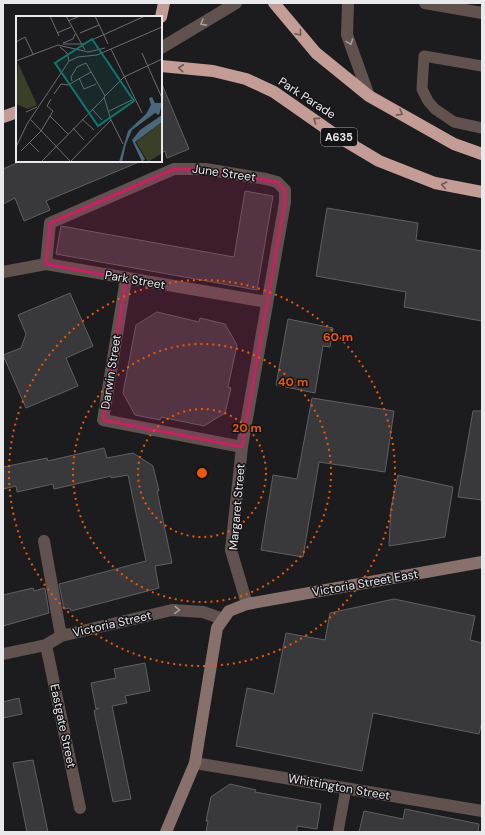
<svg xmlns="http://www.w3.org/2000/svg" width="485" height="835" viewBox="0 0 485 835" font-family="'DM Sans',sans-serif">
<rect width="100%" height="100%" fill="#1c1c1e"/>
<path fill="#39383a" stroke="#605f61" d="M161 82 189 149 167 158 165 151 161 153Z
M21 161H139V162L46 201 50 210 24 221 15 198 3 204V169Z
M245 191 273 196 257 290 56 254 61 226 234 257Z
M327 208 418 223 416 240 482 251V321L404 307 406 292 316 276Z
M70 293 93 346 66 358 78 386 26 408 3 355 21 348 26 334 18 315Z
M157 312 199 322 200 318 225 324 237 345 228 387 231 388 225 413 204 426 161 417 160 420 135 415 123 393 136 325Z
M288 319 333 328 330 347 323 346 315 393 276 385Z
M312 398 394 411 385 472 319 462 303 557 261 550 273 475 297 479Z
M473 411H482V500L458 497Z
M104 448 107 458 133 453 153 466 159 491H157L172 563 155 566 159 588 71 611 70 608 64 609 59 584 146 561 128 475 111 478V476L54 489 53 484 17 492 16 486 3 489V467L47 458 48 461Z
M398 475 453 487 445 537 389 546 391 508Z
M33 588 34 591 45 588 49 613 3 626V595Z
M394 599 475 616 470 640 482 643V721L479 734 373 713 362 771 236 746 247 688 274 694 286 633 325 640 330 613Z
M145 663 150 691 125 696 127 703 112 706 131 799 113 802 94 711 99 708 96 709 91 683 116 678 114 669Z
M19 698 22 714 3 718V702Z
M33 760 48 832H27L13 763Z
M230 784 256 790 255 792 321 804 317 829 297 826V832H206L208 821H206L211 797Z
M405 809 479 824 478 832H359L364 811 403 819Z"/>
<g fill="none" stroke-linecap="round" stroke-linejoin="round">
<path stroke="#61524f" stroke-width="11" d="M482 66 424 56 422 89 428 101 435 109 454 122 482 128
M338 832 346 788"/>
<path stroke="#61524f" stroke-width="12" d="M348 3 347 35 369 96
M425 3 482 13
M161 48 236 3
M46 264 50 223 174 169H205L266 179 277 182 285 190V202L242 447 231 550 247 604
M3 272 46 264 267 302
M126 279 103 420 242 447
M44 541 61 636
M46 645 80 808
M3 654 46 645 61 636 172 610 203 612 223 619
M195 763 482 811"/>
<path stroke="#88706c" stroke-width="12" d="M166 832 195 763 217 628 229 611 247 604 482 562"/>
<path stroke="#c39c96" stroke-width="12" d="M274 3 316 53 369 96 454 144 482 154
M161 17 164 3
M161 66 213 71 246 79 274 92 337 136 379 161 435 183 482 192
M3 117 17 112"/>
</g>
<defs><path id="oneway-chevron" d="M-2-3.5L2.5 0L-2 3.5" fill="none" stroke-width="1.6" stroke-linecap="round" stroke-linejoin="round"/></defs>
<g stroke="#a59d9c">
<use href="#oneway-chevron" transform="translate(203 23) rotate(151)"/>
<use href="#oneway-chevron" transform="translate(350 42) rotate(70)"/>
<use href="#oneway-chevron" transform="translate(177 610) rotate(3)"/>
</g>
<g stroke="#6b5756">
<use href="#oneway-chevron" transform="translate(299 33) rotate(50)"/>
<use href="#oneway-chevron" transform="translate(181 68) rotate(-174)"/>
<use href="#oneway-chevron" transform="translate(400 113) rotate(29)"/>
<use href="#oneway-chevron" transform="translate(316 120) rotate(-144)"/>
<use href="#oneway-chevron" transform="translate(444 185) rotate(-169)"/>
</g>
<path fill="#c42262" fill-opacity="0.2" stroke="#c42262" stroke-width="3" stroke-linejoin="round" d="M174 169H205L277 182 285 190V202L242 447 103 420 126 279 46 264 50 223Z"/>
<g fill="none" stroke="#e8590c" stroke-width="2" stroke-dasharray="2 4">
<circle cx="202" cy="473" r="64"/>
<circle cx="202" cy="473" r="129"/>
<circle cx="202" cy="473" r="193"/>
</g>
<g text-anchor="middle" stroke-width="3" stroke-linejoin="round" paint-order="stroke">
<rect fill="#131215" stroke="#a9a8aa" stroke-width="1" x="321" y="128" width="36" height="18" rx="3"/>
<g font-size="11" font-weight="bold" fill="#e9e8ea">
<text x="339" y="141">A635</text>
</g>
<g font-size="12" fill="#e9e8ea" stroke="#131215">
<text transform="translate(307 98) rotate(33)" y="4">Park Parade</text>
<text transform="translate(224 173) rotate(8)" y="4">June Street</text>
<text transform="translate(135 280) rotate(10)" y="4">Park Street</text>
<text transform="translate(111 372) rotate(-81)" y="4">Darwin Street</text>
<text transform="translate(237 507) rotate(-85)" y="4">Margaret Street</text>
<text transform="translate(365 583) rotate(-10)" y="4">Victoria Street East</text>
<text transform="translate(112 624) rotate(-13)" y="4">Victoria Street</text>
<text transform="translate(63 726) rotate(78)" y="4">Eastgate Street</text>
<text transform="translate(339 787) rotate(10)" y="4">Whittington Street</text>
</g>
</g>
<g transform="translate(16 16)">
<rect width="146" height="146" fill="#1c1c1e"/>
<path d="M2 47 21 89 12 93 0 88ZM145 107 146 137 132 146 120 126Z" fill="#3a4027"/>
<path d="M136 81 139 87H146L143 99 139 97 116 114 110 128 106 146H103L112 115 130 98 135 89 133 82ZM146 99V106L119 126 129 143 126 146 116 124 124 114Z" fill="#49687b"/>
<path fill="none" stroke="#6e6e70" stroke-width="1" d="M34 0 43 20M50 0 69 34M79 0 92 28M52 5 64 0M41 17 55 11M64 17 83 9M0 26 9 21 17 38M47 27 57 23 59 18M47 28H67L129 0M44 31 51 37 53 45M95 33 126 97M126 37 146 82M0 45 42 29 72 36 89 32M63 62 68 73 80 68M56 65 55 61 61 51 70 47 89 80M38 78 45 68 52 69 75 56M76 93 86 104M93 95 118 83M10 96 21 91M34 100 52 118M66 103 78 114M15 104 55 146M57 112 68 124M13 126 23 136M107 128 95 104 88 81 108 61 146 43M0 131 11 108 53 45 62 41 81 39 146 11M5 135 25 115 37 95 31 90 35 83M55 145 95 104M25 146 88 82"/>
<path fill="#0f766e" fill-opacity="0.15" stroke="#0f766e" stroke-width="2" d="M76 23 118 85 82 110 39 47Z"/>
<rect width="146" height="146" fill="none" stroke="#e9e8ea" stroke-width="2"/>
</g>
<circle cx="202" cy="473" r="6" fill="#e8590c" stroke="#131215" stroke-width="2"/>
<g font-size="12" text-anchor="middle" font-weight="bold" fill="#e8590c" stroke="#131215" stroke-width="3" stroke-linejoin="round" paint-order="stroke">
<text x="338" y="341">60 m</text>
<text x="293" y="386">40 m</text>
<text x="247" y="432">20 m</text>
</g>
<rect width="485" height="835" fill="none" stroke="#e9e8ea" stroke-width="8"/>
</svg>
